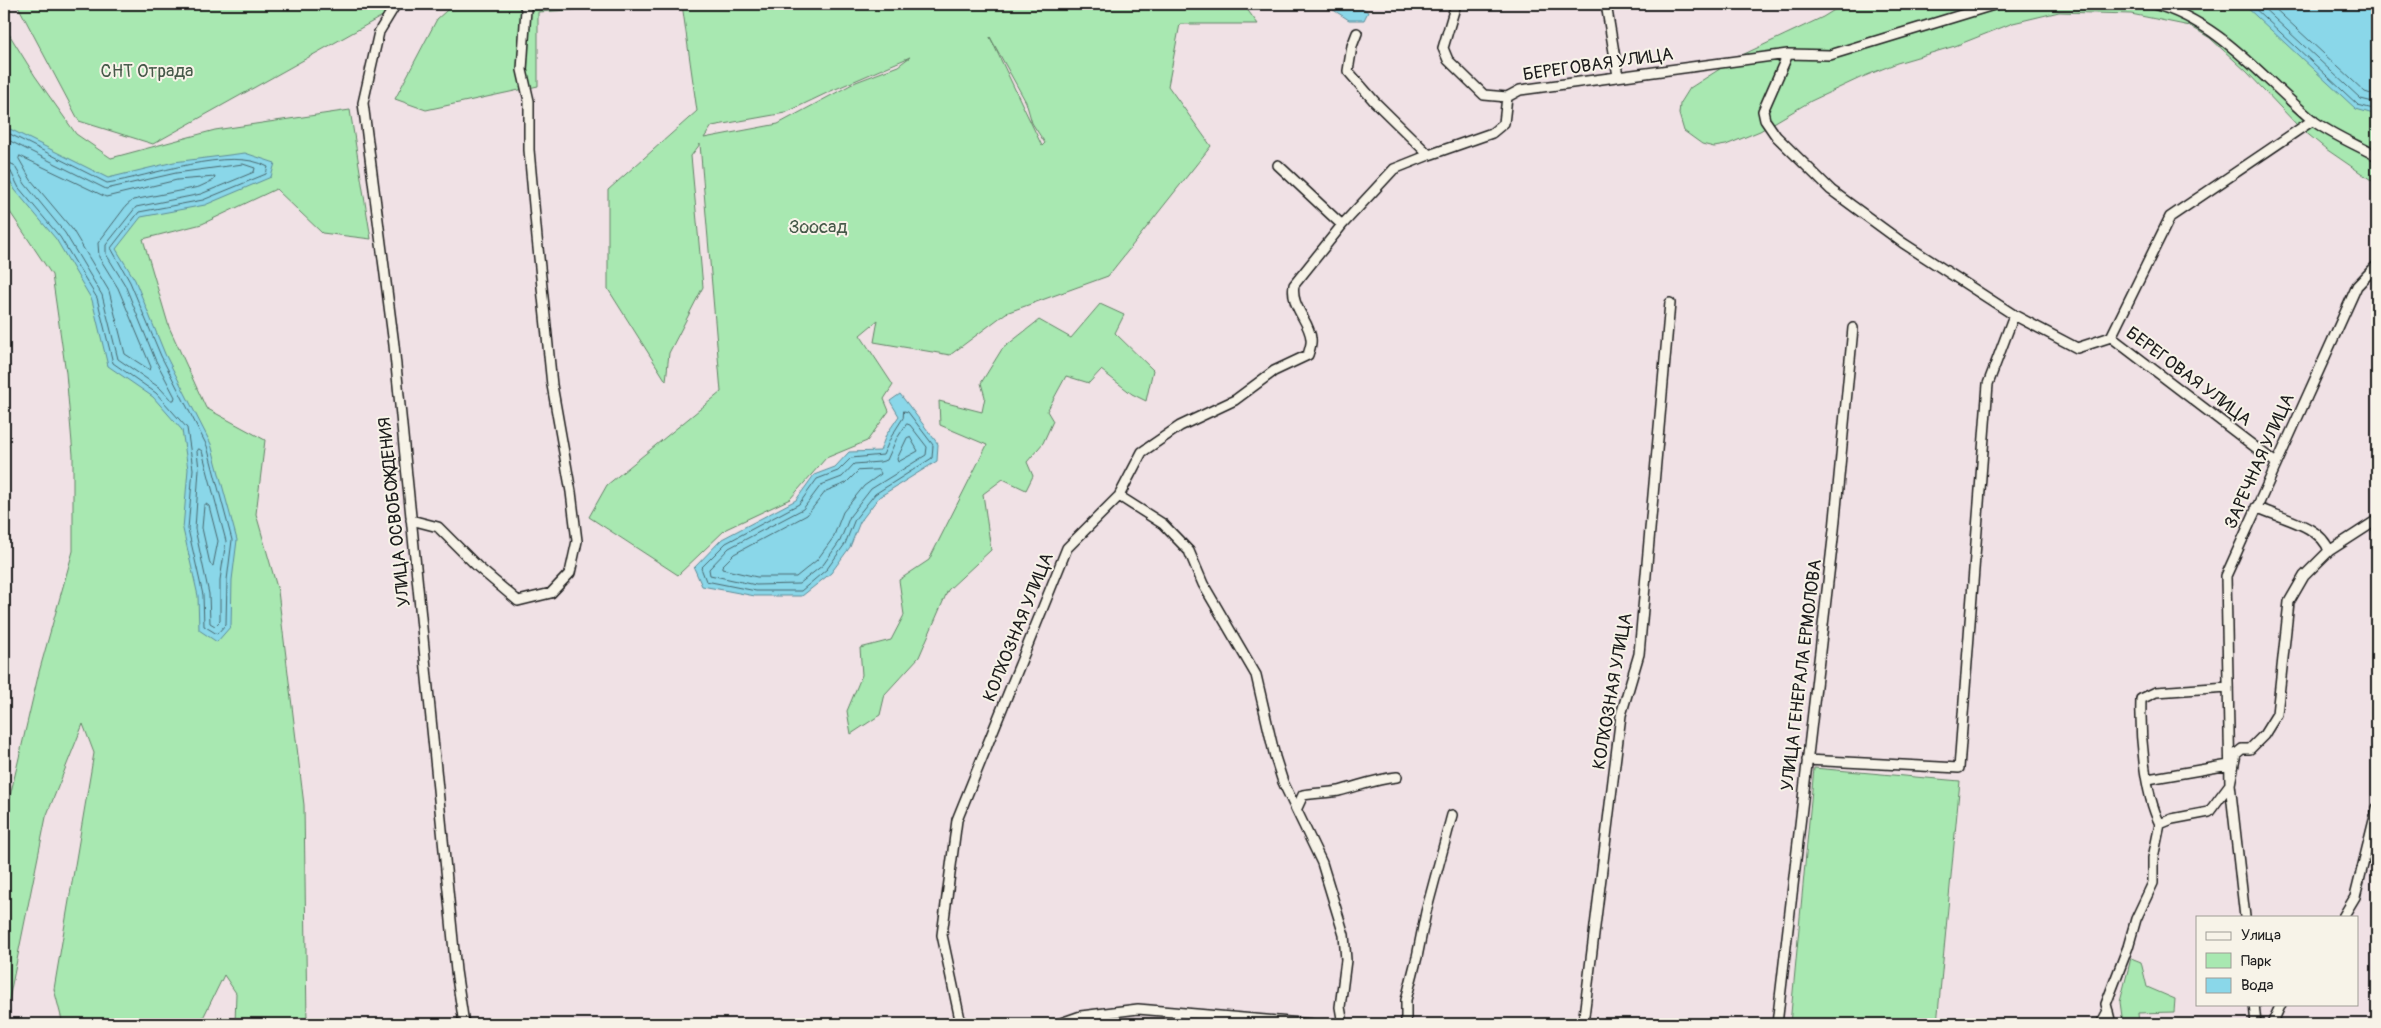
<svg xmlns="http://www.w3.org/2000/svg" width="2381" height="1028" viewBox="0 0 2381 1028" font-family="Pangolin,sans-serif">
<rect width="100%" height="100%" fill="#f0e1e5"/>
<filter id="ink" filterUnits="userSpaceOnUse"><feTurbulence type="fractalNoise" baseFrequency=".02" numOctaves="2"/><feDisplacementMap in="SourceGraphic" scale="10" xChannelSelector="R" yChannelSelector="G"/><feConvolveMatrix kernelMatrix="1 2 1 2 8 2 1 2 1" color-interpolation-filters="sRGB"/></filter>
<g filter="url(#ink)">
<path fill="#a8e8b1" stroke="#628266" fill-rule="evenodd" d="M17 4H404L153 144 79 121Z
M454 4H663L538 12V86L426 110 395 99 437 19Z
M682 4H1243L1258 24H1180L1168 86 1211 146 1108 276 1006 313 950 355 874 342 878 320 860 335 893 385 884 399 889 411 867 441 826 458 790 499 726 529 678 575 589 517 607 485 721 392 700 144 691 156 703 287 669 353 666 381 608 289V190L697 111ZM990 37 1026 102 1032 123 1045 143 1042 146ZM910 57 898 66 856 82 778 124 704 138 712 126 785 113 831 91Z
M1844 4H2377V184L2326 149 2298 126 2247 72 2210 38 2190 26 2131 14 2059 12 2013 23 1955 46 1897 63 1860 78 1811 101 1760 131 1726 145 1714 147 1702 144 1684 131 1679 114 1680 104 1690 88 1740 56 1823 17Z
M4 26 35 76 76 134 111 158 215 130 350 110 371 239 322 233 276 189 202 224 143 239 169 327 206 408 265 440 256 514 278 591 304 805 307 1024H235L236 993 224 975 200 1024H63L54 989 94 753 83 724 46 817 4 1024V822L39 672 73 551V455L66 373 52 275 4 203Z
M1100 304 1124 315 1115 333 1153 370 1146 401 1132 394 1101 370 1089 383 1066 376 1047 411 1053 421 1043 443 1027 462 1033 476 1026 490 1003 479 983 494 991 550 948 590 919 657 885 694 880 715 851 734 847 711 862 675 860 648 891 640 904 615 899 580 929 560 987 445 940 425 939 401 982 412 985 397 981 383 1002 349 1039 320 1071 338Z
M1814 768 1960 781 1937 1024H1790Z
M2131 958 2141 962 2147 987 2175 999 2174 1012 2138 1013 2139 1024H2123L2120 1002Z"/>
<path fill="#8ad7e9" stroke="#5e8c97" d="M1324 4H1366L1363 9 1368 12 1364 20H1349Z
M2243 4H2377V115L2356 109Z
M4 126 108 178 174 162 245 153 275 163 271 177 205 205 141 217 116 249 135 280 165 354 211 444 237 540 232 580 231 626 217 642 199 630 198 596 183 529 188 469 182 430 153 397 108 366 92 300 56 239 15 190 4 169Z
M900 394 938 444 937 461 879 497 860 522 850 547 831 573 802 596H755L702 586 694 568 722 539 796 500 814 475 835 467 849 452 880 451 886 435 899 416 890 401Z"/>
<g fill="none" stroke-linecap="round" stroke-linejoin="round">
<path stroke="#48676e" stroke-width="1" d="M2250 4 2358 105 2377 110
M2259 4 2361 99 2377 103
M2270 4 2365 92 2377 96
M4 131 107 183C149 177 231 145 268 167L266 174 203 200 139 212 111 248 130 282 161 356 207 446 232 540 227 580 226 624 217 634 204 626 203 595 188 529 193 469 187 428 156 393 113 363 97 298 60 237 19 188 10 170 4 168
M4 138 106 189 176 173 243 164 255 168 254 172 201 194 136 207 106 245V254L125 285 155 359 175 397 174 400H171L160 388 118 359 102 295 65 233 25 184 14 165 4 161
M20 156 106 197 177 180 215 177 214 180 199 187 133 200 126 206 98 243 99 257 118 288 151 367 150 370 125 354 109 291 72 229 31 180 19 159Z
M904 411 908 412 933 445 932 458 875 494 855 519 845 544 827 569 801 591H756L706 581 701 568 726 543 799 504 817 479 838 471 851 458 883 455 891 437 903 418Z
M907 424 910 425 927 447 926 455 871 489 850 516 840 541 823 565 799 584 756 585 710 575 709 569 729 548 803 509 821 485 842 477 854 464 880 462 887 460 896 440Z
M910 437 918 451 898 462 897 459 907 438Z
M199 449 202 451 226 541 220 580V621L215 626 210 623 209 594 195 529 199 469 197 452Z
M879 470 881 474 864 486 843 512 833 538 817 560 796 577H757L722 569V566L734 554 807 515 826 491 846 483 858 471Z
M206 504 209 506 218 541 213 566 210 564 202 528 204 506Z"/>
<g stroke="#1c1c1c" stroke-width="12">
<path id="street" d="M396 4 379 32 363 103 394 345 456 971 464 1024
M1456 4 1443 48 1448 60 1484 95 1507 97
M1606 4 1618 76
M2153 4C2217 20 2262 77 2311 119 2328 133 2357 145 2377 156
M1357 33 1352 46 1348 71 1375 102 1429 155
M1788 54 1763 111 1765 120 1776 136 1831 190 1903 243 2014 315 2077 348 2111 337
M1278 165 1342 225 1394 169 1429 155 1492 133 1504 123 1507 97 1520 90 1788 54 1830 55 1997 4
M2276 463 2111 337 2170 217 2313 120
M1119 496 1163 524 1189 551 1203 584 1256 675 1275 757 1283 782 1322 863 1344 935 1346 960 1340 1007 1343 1024
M2256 507C2279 518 2321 525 2329 551
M411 520 438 527 478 567 518 601 551 593 570 573 577 541 571 492 552 385 537 238 529 150V101L522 70 526 9 524 4
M1807 760 1959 768 1988 384 2014 315
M2148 779 2229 765
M1297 808 1303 795C1315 793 1327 793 1339 791 1359 786 1376 779 1397 777
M2160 824C2144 792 2140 735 2141 699L2156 692 2228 687
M2245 917 2230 784 2226 576 2357 286 2377 265
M2343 917 2355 897 2377 808
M2254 1004 2256 1024
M961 1024 942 935 957 820 1067 548 1119 496 1142 452 1180 426 1235 400 1274 371 1308 355C1309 351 1312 344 1311 339 1310 321 1290 307 1294 285L1342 225
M1058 1024 1081 1016 1138 1009 1312 1024
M1406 1024V1000L1417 957 1426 912 1452 815
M1583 1024 1621 715 1639 654 1670 303
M1777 1024 1834 530 1853 328
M2101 1024 2108 1011
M2111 1024 2106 1004 2128 947 2136 919 2153 883V858L2160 824 2172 819 2209 812 2230 784 2236 754 2242 749H2250L2264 735 2277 714 2289 602 2304 576 2329 551 2377 520
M2272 1024 2281 1004"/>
</g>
<use href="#street" stroke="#f7f3e8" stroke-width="9"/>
</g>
</g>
<g text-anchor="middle" stroke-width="4" stroke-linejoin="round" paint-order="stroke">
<g font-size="18" fill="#1c1c1c" stroke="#f7f3e8">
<text transform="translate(1598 64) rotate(-8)" y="6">БЕРЕГОВАЯ УЛИЦА</text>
<text transform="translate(2189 376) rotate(37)" y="6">БЕРЕГОВАЯ УЛИЦА</text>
<text transform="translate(2259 461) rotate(-66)" y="6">ЗАРЕЧНАЯ УЛИЦА</text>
<text transform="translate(394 512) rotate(-96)" y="6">УЛИЦА ОСВОБОЖДЕНИЯ</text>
<text transform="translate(1018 627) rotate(-68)" y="6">КОЛХОЗНАЯ УЛИЦА</text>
<text transform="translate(1801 675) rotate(-83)" y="6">УЛИЦА ГЕНЕРАЛА ЕРМОЛОВА</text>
<text transform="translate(1612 691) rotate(-80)" y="6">КОЛХОЗНАЯ УЛИЦА</text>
</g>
<g font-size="18" fill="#465949" stroke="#f7f3e8">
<text x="147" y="77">СНТ Отрада</text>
<text x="818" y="233">Зоосад</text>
</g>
</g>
<rect width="2381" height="1028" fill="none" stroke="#f7f3e8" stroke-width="20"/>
<rect x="10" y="10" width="2361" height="1008" fill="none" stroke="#1c1c1c" stroke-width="2" filter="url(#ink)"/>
<rect x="2196" y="916" width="162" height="90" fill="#f7f3e8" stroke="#9f9d96"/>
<rect x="2206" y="932" width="25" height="8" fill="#f7f3e8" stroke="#9f9d96"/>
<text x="2241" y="940" font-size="15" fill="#1c1c1c">Улица</text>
<rect x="2206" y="953" width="25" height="15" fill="#a8e8b1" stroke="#9f9d96"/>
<text x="2241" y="966" font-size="15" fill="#1c1c1c">Парк</text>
<rect x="2206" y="978" width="25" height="15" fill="#8ad7e9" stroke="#9f9d96"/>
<text x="2241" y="990" font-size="15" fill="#1c1c1c">Вода</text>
</svg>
